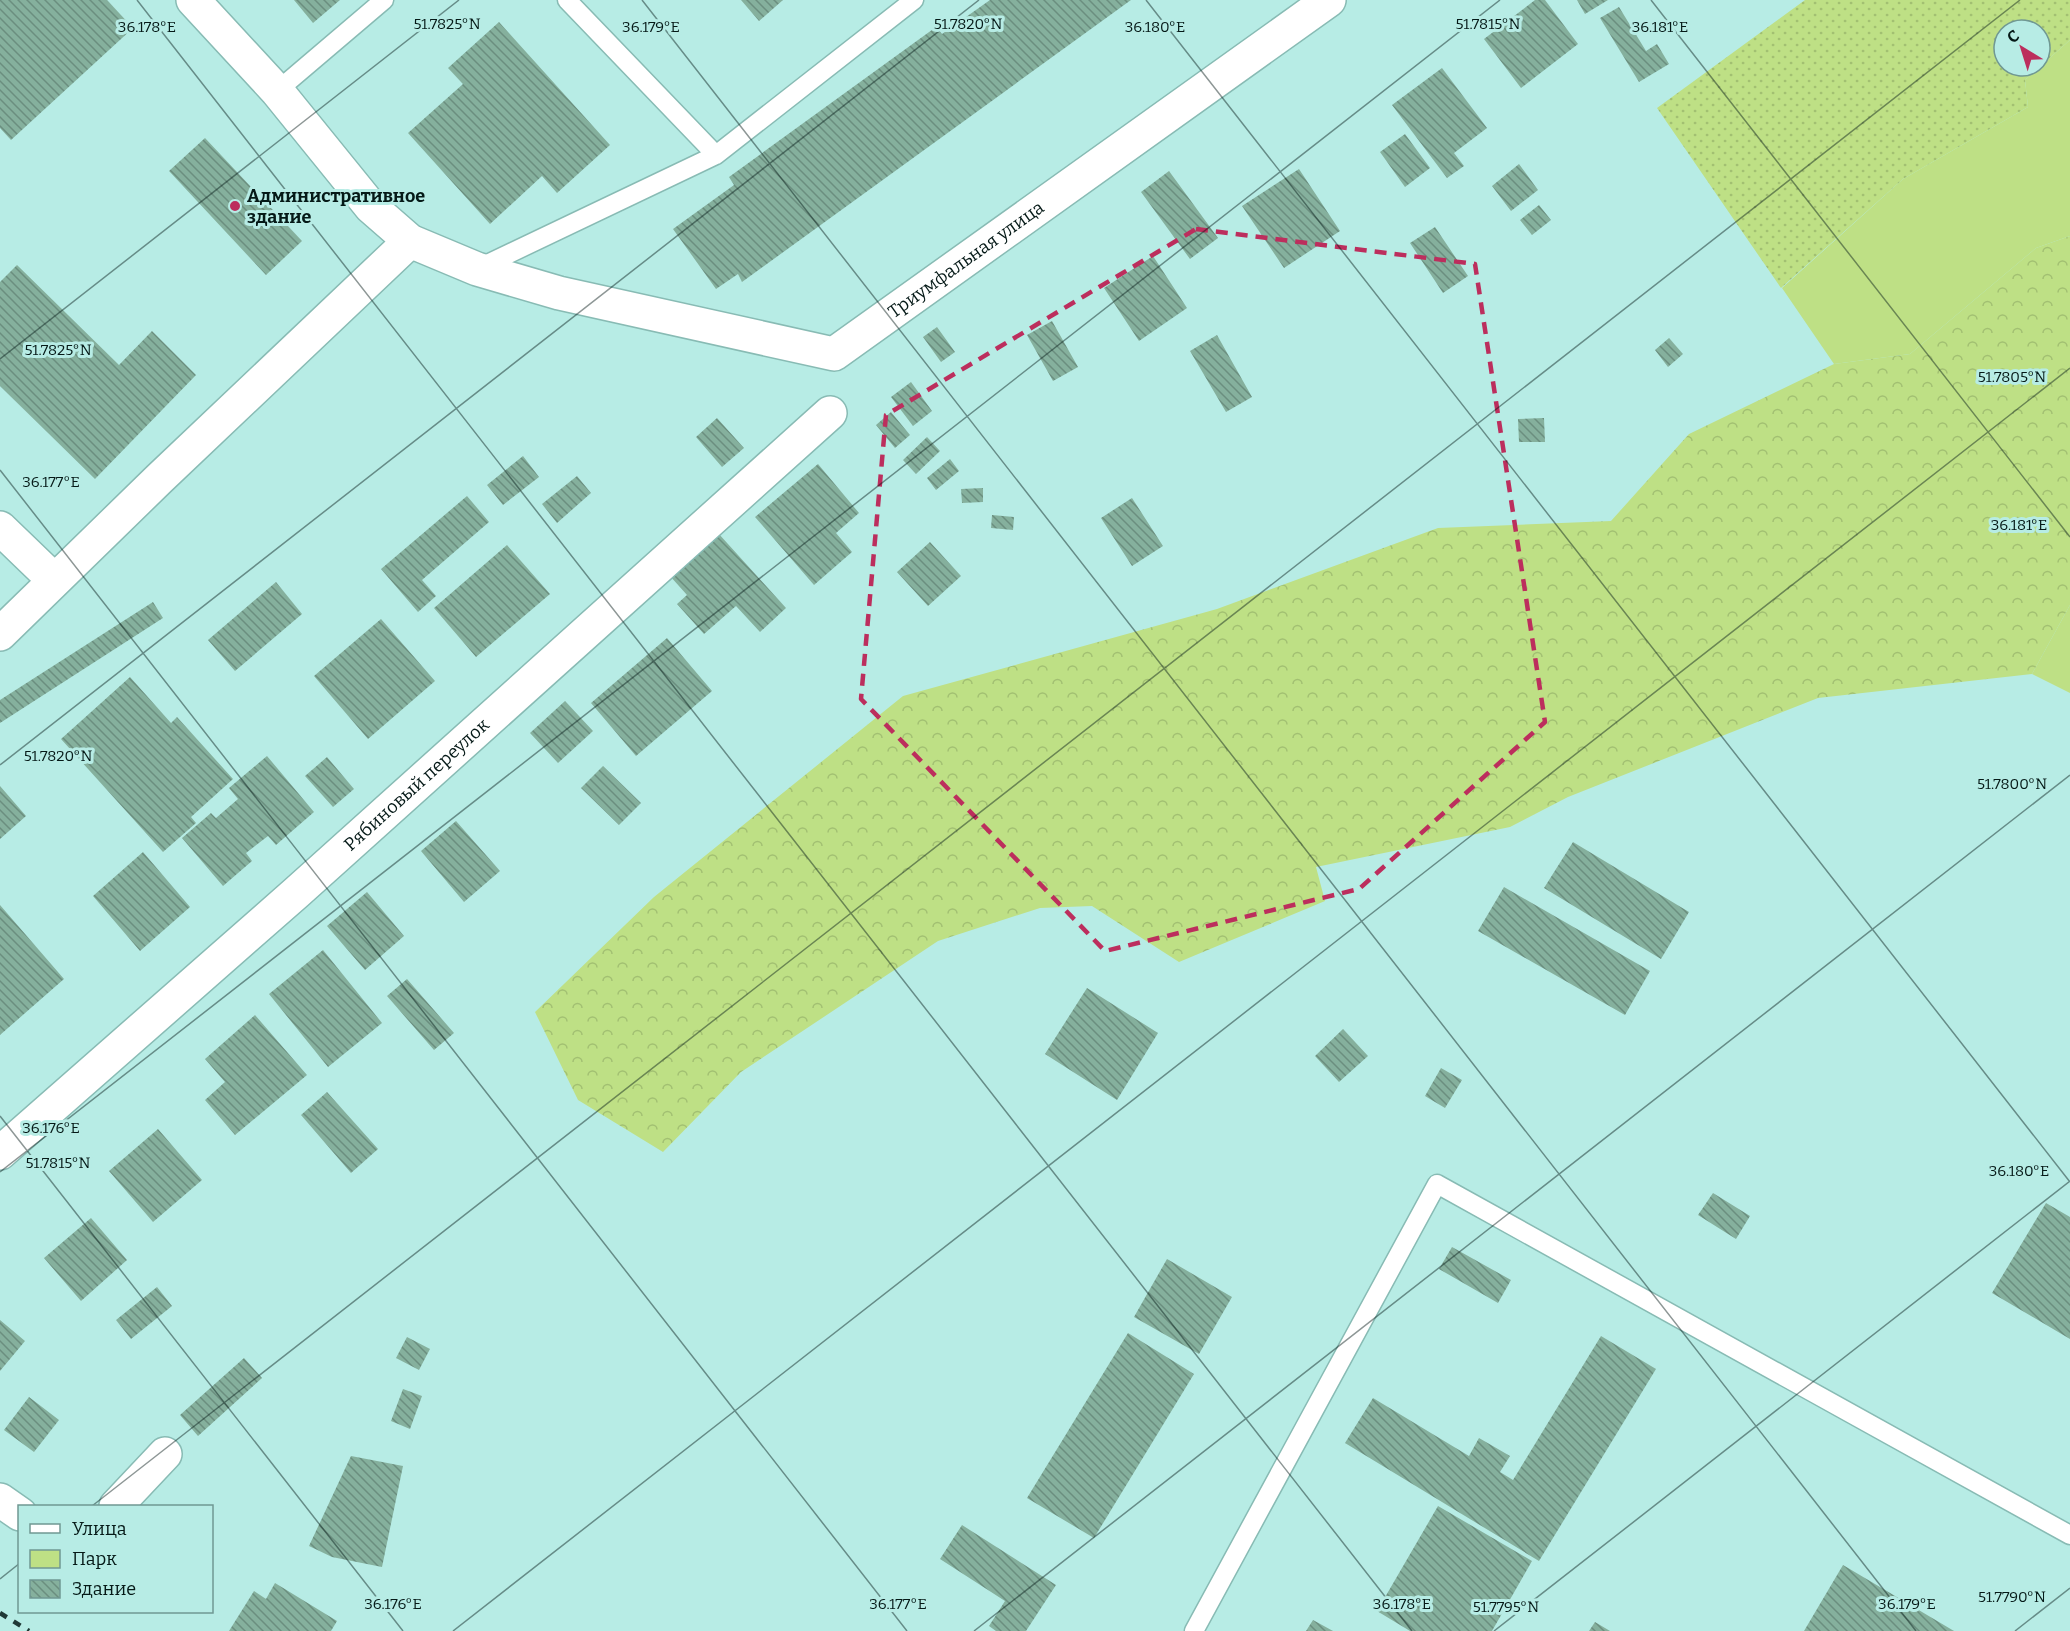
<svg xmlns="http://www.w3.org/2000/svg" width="2070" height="1631" viewBox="0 0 2070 1631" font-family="Bitter,serif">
<defs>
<pattern id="forest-crowns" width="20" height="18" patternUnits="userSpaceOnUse" patternTransform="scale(1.5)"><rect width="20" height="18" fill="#bee085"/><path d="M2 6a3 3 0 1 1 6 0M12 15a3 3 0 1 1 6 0" fill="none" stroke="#a2c072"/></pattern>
<pattern id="garden-dots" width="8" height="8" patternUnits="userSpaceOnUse" patternTransform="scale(1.5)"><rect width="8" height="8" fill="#bee085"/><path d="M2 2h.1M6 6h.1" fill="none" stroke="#a2c072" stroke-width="1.8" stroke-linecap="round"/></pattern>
<pattern id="building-back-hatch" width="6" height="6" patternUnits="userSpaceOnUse" patternTransform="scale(1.5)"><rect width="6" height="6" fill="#85b09d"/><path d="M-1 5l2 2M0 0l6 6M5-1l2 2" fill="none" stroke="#6b8e7f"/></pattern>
</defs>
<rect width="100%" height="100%" fill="#b7ece5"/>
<path fill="#bee085" d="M2070 40V236L2036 248 1910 354 1834 364 1782 288 1903 179 2028 107 2025 80Z
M2070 605V693L2032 674Z"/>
<path fill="url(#forest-crowns)" d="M2070 236V605L2032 674 1818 698 1568 797 1510 827 1316 867 1325 901 1179 962 1092 906 1040 908 938 941 741 1072 663 1152 578 1100 535 1012 654 897 903 696 1217 609 1438 528 1611 521 1689 434 1834 364 1910 354 2036 248Z"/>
<path fill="url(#garden-dots)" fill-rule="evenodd" d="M1805 0H2070V40L2025 80 2028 107 1903 179 1781 288 1657 108ZM2004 30H2040V66H2004Z"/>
<path fill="url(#building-back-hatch)" d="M0 0H107L133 28 11 140 0 128Z
M294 0H340L313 23Z
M741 0H783L759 21Z
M990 0H1131L742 282 738 274 716 289 673 229 734 185 729 177 936 27 942 34Z
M1535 0H1545L1578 44 1521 88 1484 39Z
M1577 0H1608L1585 14Z
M1619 7 1646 51 1657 44 1669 64 1639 82 1600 18Z
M499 22 610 145 557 193 542 176 490 224 408 133 463 84 448 68Z
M1442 68 1487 128 1454 153 1464 166 1447 178 1392 105Z
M1405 134 1430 168 1405 187 1380 152Z
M205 138 302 241 266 275 169 171Z
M1519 164 1538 190 1511 211 1492 186Z
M1299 169 1340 231 1284 268 1242 206Z
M1169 171 1218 238 1190 259 1141 192Z
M1539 205 1551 220 1532 235 1520 220Z
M1435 227 1468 276 1443 293 1410 243Z
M1153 256 1187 308 1139 341 1104 288Z
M17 265 119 365 152 331 196 375 95 479 0 386V282Z
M1052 321 1078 367 1053 381 1027 335Z
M937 327 955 352 941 362 923 337Z
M1217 335 1252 397 1226 412 1190 351Z
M1669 338 1683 354 1668 367 1655 350Z
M911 382 932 411 913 426 891 397Z
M891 412 910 435 895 448 876 425Z
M717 418 744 448 722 467 696 437Z
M1544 418 1545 442H1519L1518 419Z
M927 437 940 451 916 474 903 460Z
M523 456 539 477 503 505 487 485Z
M950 459 959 471 936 490 927 478Z
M818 464 859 513 836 533 852 552 814 585 755 517Z
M577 476 591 493 557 523 542 504Z
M983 488V502L962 503 961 489Z
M467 496 489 522 422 580 436 596 418 612 381 569Z
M1132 498 1163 546 1132 566 1101 518Z
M992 515 1014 517 1013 530 991 528Z
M718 533 786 608 760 632 736 606 704 634 677 604 687 595 670 576Z
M930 542 961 576 928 606 897 572Z
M507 545 550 594 476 657 434 608Z
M276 582 302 614 235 671 208 640Z
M153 602 163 618 0 723V700Z
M381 619 435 681 368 739 314 676Z
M667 638 712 691 636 756 591 703Z
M130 677 171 723 177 717 233 779 191 817 196 823 163 852 61 739Z
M565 701 593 731 558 763 530 733Z
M267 756 314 812 276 845 268 836 246 853 252 861 223 886 182 838 211 813 216 818 238 799 229 788Z
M327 757 354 789 333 807 305 776Z
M603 766 641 803 619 825 581 788Z
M0 786 26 816 0 839Z
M456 821 500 871 464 902 421 851Z
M1573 842 1689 912 1661 959 1544 888Z
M143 852 190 907 140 951 93 896Z
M1504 887 1650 971 1625 1015 1478 931Z
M367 892 404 936 365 970 327 926Z
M0 905 64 979 0 1035Z
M323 950 382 1023 328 1067 269 994Z
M407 979 454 1033 434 1050 387 996Z
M1087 988 1158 1033 1117 1100 1045 1054Z
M255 1015 307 1075 235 1135 205 1100 225 1082 205 1059Z
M1343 1029 1368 1056 1339 1082 1315 1056Z
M1441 1068 1462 1080 1445 1108 1425 1096Z
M327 1092 378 1149 351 1173 301 1115Z
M158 1129 202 1180 153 1222 109 1171Z
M1713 1193 1750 1216 1736 1239 1698 1215Z
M2046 1203 2070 1217V1339L1992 1293Z
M91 1218 127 1260 81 1301 44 1258Z
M1452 1247 1511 1280 1498 1303 1439 1269Z
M1167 1259 1232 1297 1199 1354 1134 1317Z
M157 1287 172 1306 131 1339 116 1320Z
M0 1320 25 1341 0 1371Z
M1128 1333 1194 1374 1094 1538 1027 1498Z
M1601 1336 1656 1369 1539 1561 1345 1443 1373 1398 1469 1456 1479 1438 1510 1456 1500 1472 1513 1480Z
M407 1337 430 1349 419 1370 396 1358Z
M244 1358 262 1378 198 1436 180 1415Z
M403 1389 422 1396 410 1429 391 1421Z
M29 1397 59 1420 34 1452 4 1430Z
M351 1456 403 1466 382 1567 332 1557 309 1546Z
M1438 1506 1532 1561 1492 1631H1410L1377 1611Z
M962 1525 1056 1585 1026 1631H996L989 1626 1005 1601 940 1559Z
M1843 1565 1954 1631H1804Z
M275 1583 337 1621 331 1631H229L254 1591 266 1599Z
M1313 1620 1333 1631H1306Z
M1595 1622 1610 1631H1589Z"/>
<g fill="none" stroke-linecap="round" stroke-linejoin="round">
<g stroke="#88bbb4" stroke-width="21">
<path id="service" d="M567 0 716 155
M277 91 384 0
M479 268 716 155 914 0
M1194 1631 1437 1184 2070 1535"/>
</g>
<g stroke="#88bbb4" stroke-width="36">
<g id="minor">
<path id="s1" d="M193 0 277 91 371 207 410 241 477 269 559 293 834 354 1329 0"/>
<path d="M0 528 54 580"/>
<path d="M0 634 159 479 410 241"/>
<path id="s2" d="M0 1153 296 893 830 413"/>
<path d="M0 1500 20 1514"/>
<path d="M116 1506 165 1454"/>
</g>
</g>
<use href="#service" stroke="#fff" stroke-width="18"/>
<use href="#minor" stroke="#fff" stroke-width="33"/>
<path stroke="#203936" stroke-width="4.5" stroke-dasharray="8 8" stroke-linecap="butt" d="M0 1613 29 1631"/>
</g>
<path fill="none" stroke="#bc2e5d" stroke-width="4.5" stroke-dasharray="12 8" stroke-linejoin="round" d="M1196 229 1475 264 1545 722 1359 889 1105 951 861 699 886 415Z"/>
<path fill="none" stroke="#051917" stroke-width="1.5" stroke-opacity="0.45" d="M137 0 1412 1631M642 0 1916 1631M1146 0 2070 1182M1651 0 2070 537M0 359 459 0M0 470 907 1631M0 765 979 0M0 1116 403 1631M0 1172 1500 0M92 1506 2020 0M0 1579 20 1563M453 1631 2070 368M974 1631 2070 775M1494 1631 2070 1181M2015 1631 2070 1588"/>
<circle fill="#bc2e5d" stroke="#b7ece5" stroke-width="2" cx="235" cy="206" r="6"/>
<g text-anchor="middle" stroke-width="6" stroke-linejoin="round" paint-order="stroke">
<g font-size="18" font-weight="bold" fill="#051917" stroke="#b7ece5" text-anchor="start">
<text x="247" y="202">Административное<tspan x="247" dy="21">здание</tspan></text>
</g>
<g font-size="18" fill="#051917" stroke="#b7ece5">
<text dy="6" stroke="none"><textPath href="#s1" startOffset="927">Триумфальная улица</textPath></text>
<text dy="6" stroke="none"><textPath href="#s2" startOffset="556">Рябиновый переулок</textPath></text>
</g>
</g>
<g font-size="15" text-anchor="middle" fill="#051917" stroke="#b7ece5" stroke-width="6" stroke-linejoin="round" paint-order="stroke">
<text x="447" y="29">51.7825°N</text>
<text x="968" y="29">51.7820°N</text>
<text x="1488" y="29">51.7815°N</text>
<text x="147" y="32">36.178°E</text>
<text x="651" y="32">36.179°E</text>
<text x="1155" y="32">36.180°E</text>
<text x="1660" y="32">36.181°E</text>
<text x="58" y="355">51.7825°N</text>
<text x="2012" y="382">51.7805°N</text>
<text x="51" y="487">36.177°E</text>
<text x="2019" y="530">36.181°E</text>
<text x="58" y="761">51.7820°N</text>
<text x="2012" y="789">51.7800°N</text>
<text x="51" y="1133">36.176°E</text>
<text x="58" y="1168">51.7815°N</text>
<text x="2019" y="1176">36.180°E</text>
<text x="2012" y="1602">51.7790°N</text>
<text x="393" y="1609">36.176°E</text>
<text x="898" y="1609">36.177°E</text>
<text x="1402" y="1609">36.178°E</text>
<text x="1907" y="1609">36.179°E</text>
<text x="1506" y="1612">51.7795°N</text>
</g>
<rect x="18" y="1505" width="195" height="108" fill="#b7ece5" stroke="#709893" stroke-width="1.5"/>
<rect x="30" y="1524" width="30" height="9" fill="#ffffff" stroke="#709893" stroke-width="1.5"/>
<text x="72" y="1535" font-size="18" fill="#051917">Улица</text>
<rect x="30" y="1550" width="30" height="18" fill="#bee085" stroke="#709893" stroke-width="1.5"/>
<text x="72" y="1565" font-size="18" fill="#051917">Парк</text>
<rect x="30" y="1580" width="30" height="18" fill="url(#building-back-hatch)" stroke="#709893" stroke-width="1.5"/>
<text x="72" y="1595" font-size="18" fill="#051917">Здание</text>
<g transform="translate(2022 48) rotate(322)"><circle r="28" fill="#b7ece5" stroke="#709893" stroke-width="1.5"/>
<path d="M0-4.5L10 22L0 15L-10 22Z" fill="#bc2e5d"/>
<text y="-9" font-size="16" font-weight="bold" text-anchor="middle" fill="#051917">С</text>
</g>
</svg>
